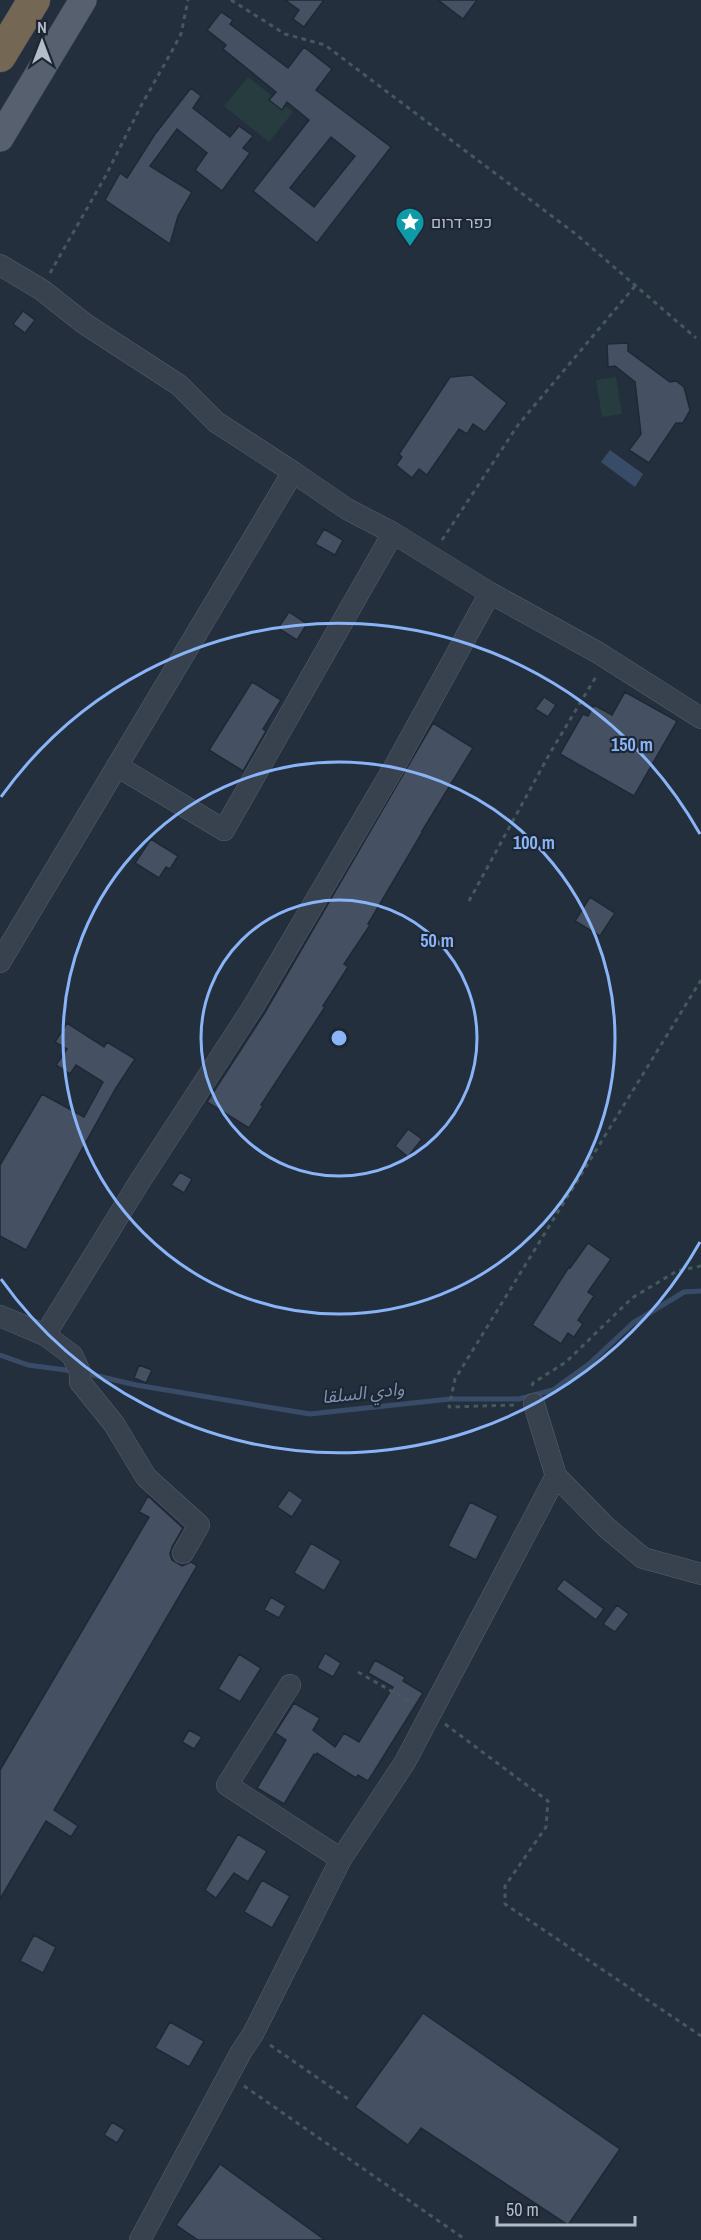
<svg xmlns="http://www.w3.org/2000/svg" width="701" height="2240" viewBox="0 0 701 2240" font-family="'Archivo Narrow','Noto Sans Arabic',Heebo,sans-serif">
<rect width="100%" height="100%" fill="#242f3e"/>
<path fill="#263c3f" d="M248 77 293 112 269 142 224 106Z
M616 377 622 414 602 417 596 380Z"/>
<path fill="#394c67" d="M610 450 643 474 635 487 601 462Z"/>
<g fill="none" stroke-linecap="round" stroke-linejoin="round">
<path stroke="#394c67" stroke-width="5" d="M0 1355 28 1365 73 1371
M85 1373 136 1385 310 1414 450 1399H519L553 1390 589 1364 633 1323 684 1292 701 1291"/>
</g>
<path fill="#455162" stroke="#1f2835" stroke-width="1.5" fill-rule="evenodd" d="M285 0H324L304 27 293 19 299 10Z
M438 0H477L463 19Z
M221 12 233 20 230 24 288 68 304 47 332 69 316 90 391 147 317 243 253 191 309 120 287 102 282 110 269 100 276 92 223 49 226 45 207 30ZM331 137 355 156 314 207 290 188Z
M191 88 201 96 193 108 230 137 239 126 253 136 243 148 250 153 222 191 195 170 207 153 177 129 150 166 192 192 178 216 170 244 105 200 120 173 127 178 155 134Z
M23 311 35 320 25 333 13 324Z
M628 343V351L670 382 676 381 684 387 690 410 683 423H676L649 463 629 450 641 434 635 382 615 366 608 367 607 344Z
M472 375 507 403 485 432 473 424 467 434 459 429 427 475 419 469 412 478 396 465 402 457 399 454 450 377Z
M324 529 343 540 335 555 315 544Z
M289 612 307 624 297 640 278 628Z
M252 682 281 700 263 729 266 731 243 771 209 750Z
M625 692 677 721 634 796 560 754 583 714 588 716 594 705 612 715Z
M544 697 556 705 548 717 535 709Z
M433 723 473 748 422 831H423L368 924 370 925 344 964 348 967 323 1006 325 1007 261 1105 263 1106 249 1128 207 1102 264 1014Z
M151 839 178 856 170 869 166 867 159 878 135 863Z
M590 897 615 913 600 936 575 921Z
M67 1023 104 1047 107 1042 135 1059 116 1088 26 1250 0 1236V1165L42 1094 84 1117 103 1082 76 1065 70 1074 56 1065 67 1049 55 1042Z
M408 1129 422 1139 408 1157 395 1146Z
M180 1172 192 1179 184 1193 171 1185Z
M588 1243 611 1259 588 1292 594 1296 578 1320 583 1324 574 1337 568 1333 561 1344 532 1325 569 1267 570 1268Z
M139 1365 152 1370 146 1383 134 1378Z
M289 1490 303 1500 292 1517 277 1507Z
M148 1496 183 1528 172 1547 170 1554 172 1560 182 1566 191 1562 197 1566 54 1810 78 1826 71 1837 46 1821 0 1899V1770L149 1517 139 1512Z
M470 1502 498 1516 476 1560 448 1546Z
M311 1543 341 1561 324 1591 294 1573Z
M564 1579 604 1609 596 1620 556 1589Z
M271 1597 286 1606 279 1618 264 1610Z
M617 1605 629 1614 615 1632 603 1624Z
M325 1653 341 1663 333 1677 317 1668Z
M239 1654 261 1668 240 1702 218 1689Z
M375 1660 405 1677 403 1681 423 1693 368 1781 358 1775 356 1778 317 1753 316 1755 314 1754 284 1804 257 1788 286 1740 275 1733 294 1703 320 1718 313 1730 335 1747 344 1733 359 1742 393 1687 368 1673Z
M189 1730 202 1737 194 1749 182 1742Z
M238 1834 267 1851 248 1882 234 1873 216 1898 205 1890Z
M262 1880 290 1896 272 1928 244 1912Z
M34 1935 56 1947 43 1973 20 1961Z
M423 2013 620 2149 568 2225 421 2128 408 2145 355 2107Z
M170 2022 204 2041 189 2067 155 2048Z
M112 2122 125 2130 117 2143 104 2135Z
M220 2164 325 2240H198L176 2225Z"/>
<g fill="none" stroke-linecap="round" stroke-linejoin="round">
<g stroke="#565f6c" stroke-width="22">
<path id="minor" d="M0 265 42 290 85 324 179 385 216 422 293 472 347 509 393 533 490 593 597 652 701 718
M117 766 224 830 393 533
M0 962 293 472
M0 1316 45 1335 72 1355 80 1372V1382L114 1424 146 1477 199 1525 183 1553
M45 1335 140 1181 253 1007 396 764 490 593
M556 1476 607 1528 643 1558 701 1574
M290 1685 227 1785 341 1859
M140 2240 241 2052 253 2034 341 1859 405 1762 556 1476 534 1404"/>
</g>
<g stroke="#414a57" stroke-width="28">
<path id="major" d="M0 138 83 0"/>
</g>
<g stroke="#434c59" stroke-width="33">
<path id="highway" d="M0 56 34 0"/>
</g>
<path stroke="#44595c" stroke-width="3" stroke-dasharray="4.5 4.5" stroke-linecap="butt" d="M231 0 285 34 325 45 577 235 696 338
M50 273 105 177 142 104 173 49 181 34 188 0
M442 540 518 425 635 286
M469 901 550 753 597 675
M532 1386 533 1383 566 1362 632 1298 677 1271 701 1266
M514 1405 449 1407 455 1379 701 980
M358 1672 414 1704
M445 1724 548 1801 546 1827 505 1886V1904L701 2036
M270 2045 351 2101
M244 2086 466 2240"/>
<use href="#minor" stroke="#38414e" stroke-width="21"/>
<use href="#major" stroke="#56606e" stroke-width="27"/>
<use href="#highway" stroke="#746855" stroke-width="32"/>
</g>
<g fill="none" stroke="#8ab4f8" stroke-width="3">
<circle cx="339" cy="1038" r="138"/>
<circle cx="339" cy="1038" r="276"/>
<path d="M700 1242A415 415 0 0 1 1 1279M1 797A415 415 0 0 1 700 834"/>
</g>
<defs>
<g id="sight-pin" transform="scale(1.5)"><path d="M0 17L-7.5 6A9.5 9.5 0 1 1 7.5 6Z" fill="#0f9aa8" stroke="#1d2633"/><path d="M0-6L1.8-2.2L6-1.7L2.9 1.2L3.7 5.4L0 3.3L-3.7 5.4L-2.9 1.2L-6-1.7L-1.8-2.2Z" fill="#fff"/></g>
</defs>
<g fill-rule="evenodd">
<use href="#sight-pin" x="410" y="222"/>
</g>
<g text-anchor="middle" stroke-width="4.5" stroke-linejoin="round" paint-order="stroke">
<g font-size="16" fill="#b4bcc9" stroke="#1d2633" text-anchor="start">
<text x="431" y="228">כפר דרום</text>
</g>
<g font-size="18" font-style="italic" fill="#7c92b1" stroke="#1d2633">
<text transform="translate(363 1393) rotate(-6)" y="6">وادي السلقا</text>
</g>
</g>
<circle cx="339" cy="1038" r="9" fill="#8ab4f8" stroke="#1d2633" stroke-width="3"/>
<g font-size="18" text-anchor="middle" font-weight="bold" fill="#8ab4f8" stroke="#1d2633" stroke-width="4.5" stroke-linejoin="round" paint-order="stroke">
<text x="632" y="751">150 m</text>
<text x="534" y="849">100 m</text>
<text x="437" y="947">50 m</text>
</g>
<g transform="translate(42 42)" stroke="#1d2633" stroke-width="4.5" paint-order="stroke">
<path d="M0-4.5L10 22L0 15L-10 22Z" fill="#b4bcc9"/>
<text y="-9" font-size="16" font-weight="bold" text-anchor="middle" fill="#b4bcc9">N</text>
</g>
<path d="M497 2216v9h138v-9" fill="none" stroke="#b4bcc9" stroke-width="3"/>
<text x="506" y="2216" font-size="18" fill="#b4bcc9" stroke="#1d2633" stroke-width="4.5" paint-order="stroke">50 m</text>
</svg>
